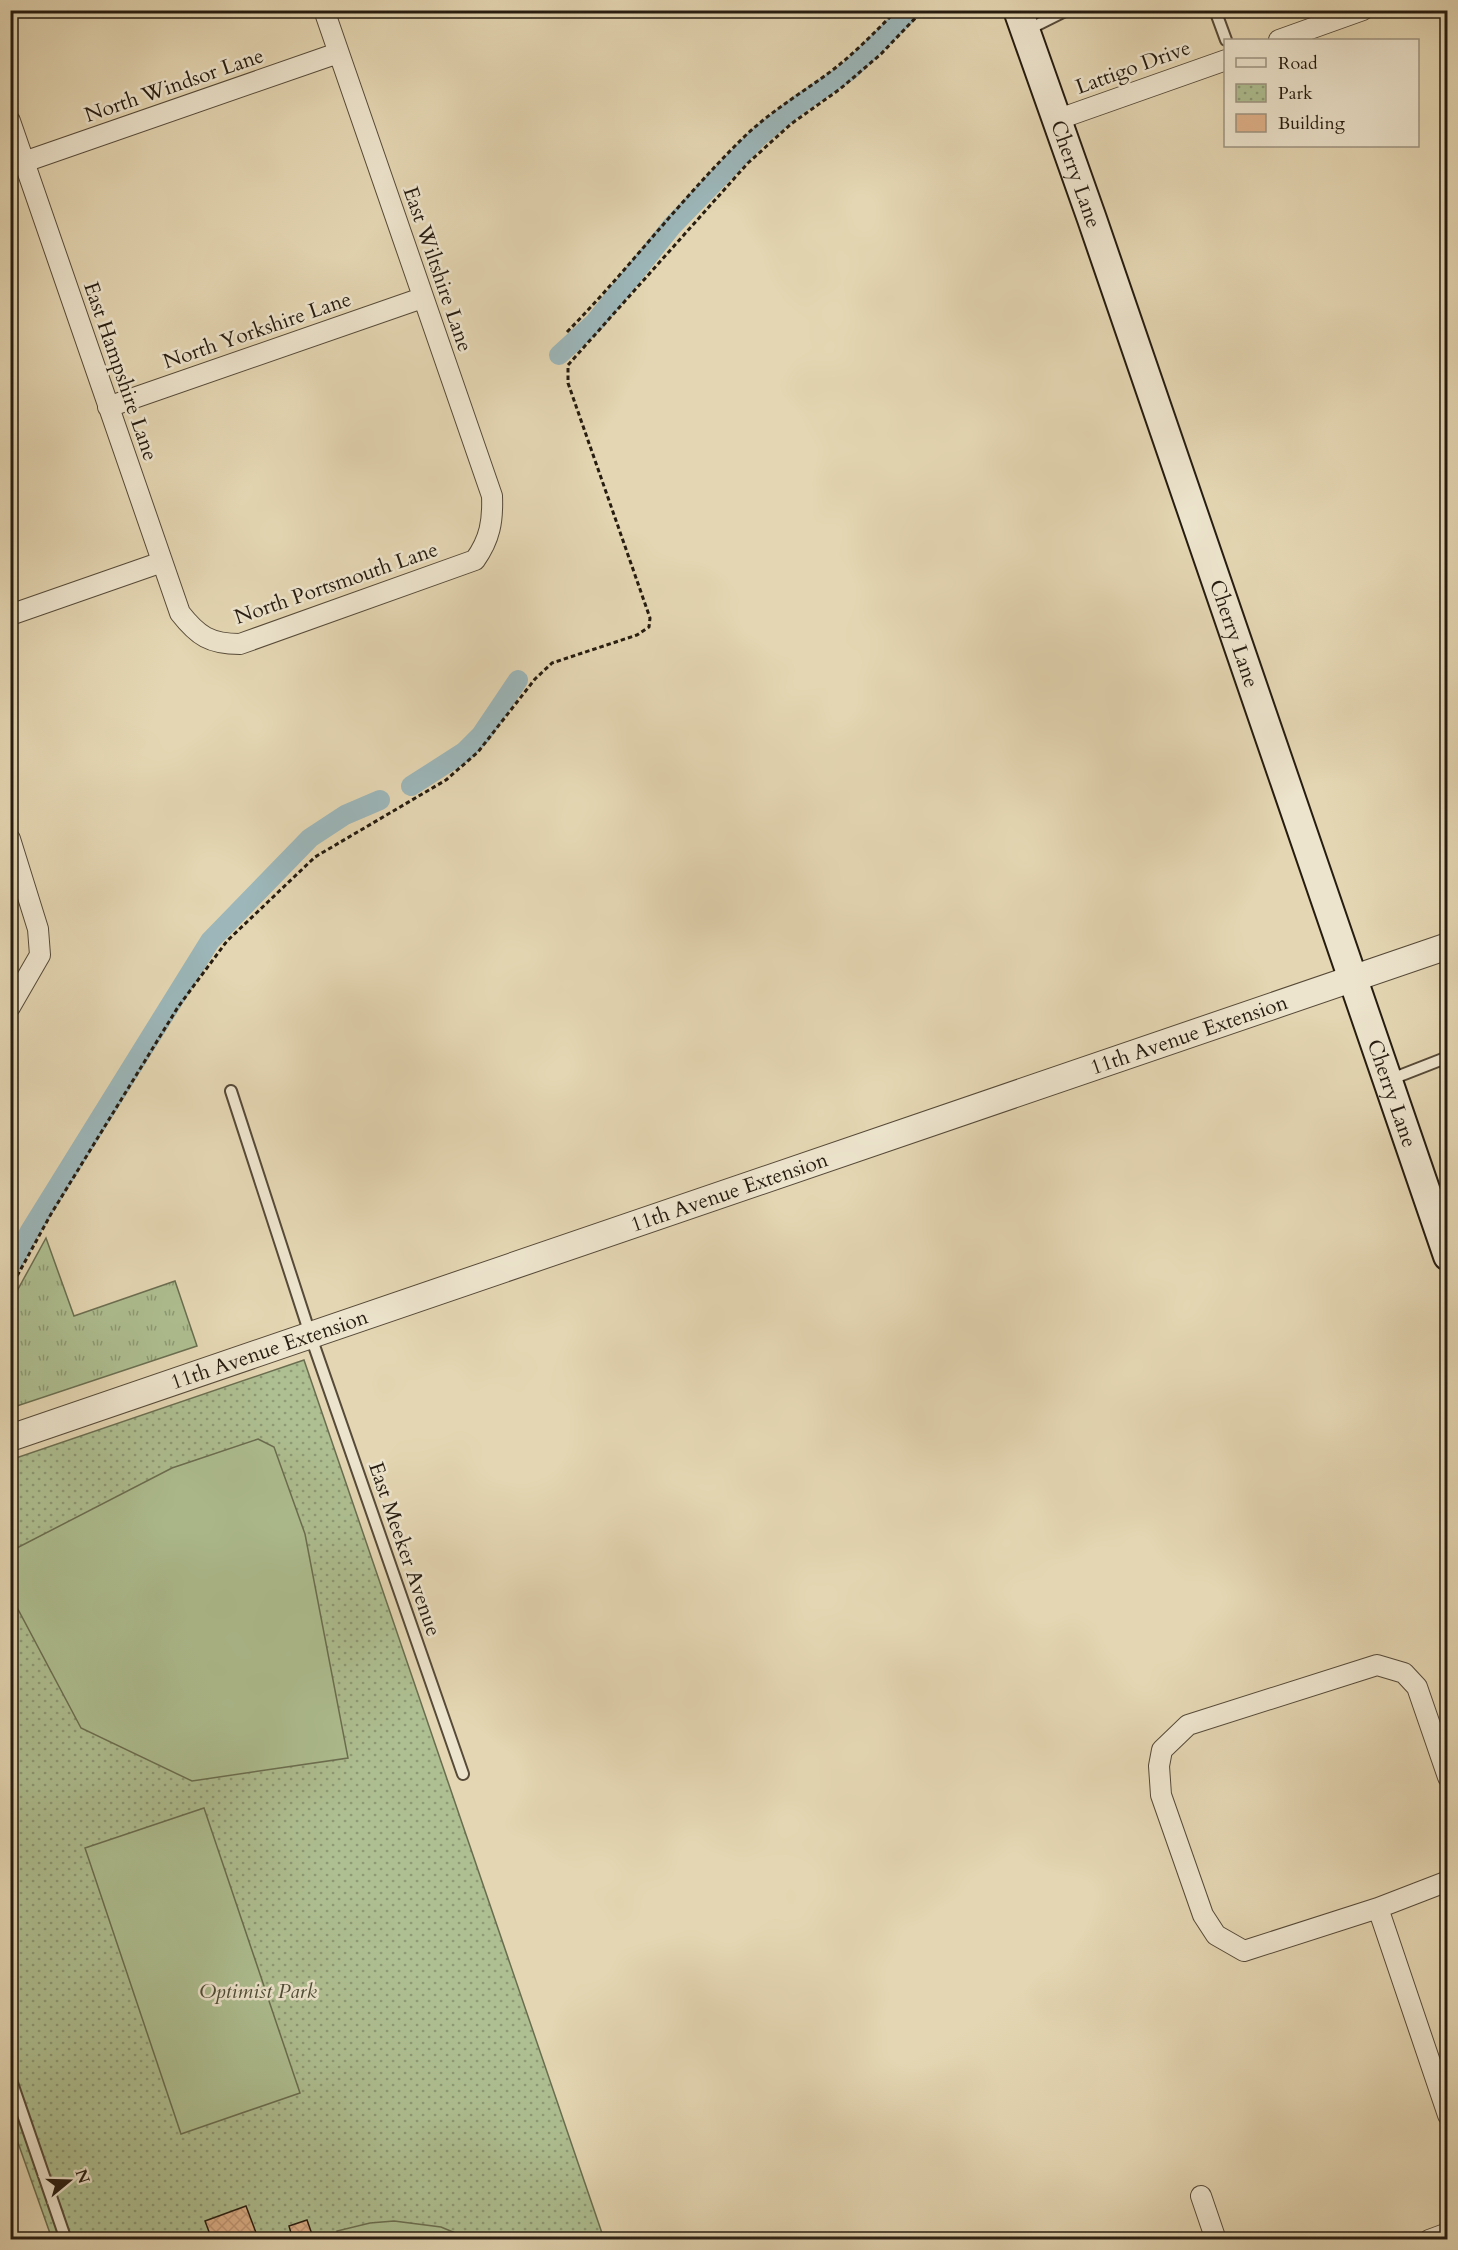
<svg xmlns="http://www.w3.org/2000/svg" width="1458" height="2250" viewBox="0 0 1458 2250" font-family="Cardo,serif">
<defs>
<pattern id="grass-tufts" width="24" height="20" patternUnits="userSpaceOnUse" patternTransform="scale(1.5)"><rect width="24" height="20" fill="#aebf91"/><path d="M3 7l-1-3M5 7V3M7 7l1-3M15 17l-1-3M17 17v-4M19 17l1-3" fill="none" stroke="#8d9a75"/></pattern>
<pattern id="park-dots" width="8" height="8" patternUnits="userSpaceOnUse" patternTransform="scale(1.5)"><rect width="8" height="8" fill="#aebf91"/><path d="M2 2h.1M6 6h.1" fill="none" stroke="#8d9a75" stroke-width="1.8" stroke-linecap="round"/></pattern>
<pattern id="building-cross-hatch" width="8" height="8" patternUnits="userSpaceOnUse" patternTransform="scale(1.5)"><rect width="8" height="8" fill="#e0b28a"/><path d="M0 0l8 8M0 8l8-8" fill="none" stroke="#c09876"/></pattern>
</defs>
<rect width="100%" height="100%" fill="#e4d6b2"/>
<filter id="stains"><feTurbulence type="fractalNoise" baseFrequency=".00333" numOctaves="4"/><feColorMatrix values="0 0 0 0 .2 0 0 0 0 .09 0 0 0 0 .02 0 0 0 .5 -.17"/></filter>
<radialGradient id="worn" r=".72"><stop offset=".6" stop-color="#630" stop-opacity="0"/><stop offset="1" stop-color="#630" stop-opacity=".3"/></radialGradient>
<path fill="url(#grass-tufts)" stroke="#6a6e50" stroke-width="1.5" d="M46 1238 74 1316 175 1281 197 1346 11 1408V1302Z"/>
<path fill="url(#park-dots)" stroke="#6a6e50" stroke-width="1.5" d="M304 1360 604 2239H52L10 2120V1460Z"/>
<path fill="#aebf91" stroke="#6a6e50" stroke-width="1.5" d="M258 1439 274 1447 305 1534 348 1758 192 1781 81 1728 11 1596V1551L172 1468Z
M204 1808 300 2093 181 2134 85 1848Z
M394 2221 441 2227 470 2239H338L337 2231 370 2223Z"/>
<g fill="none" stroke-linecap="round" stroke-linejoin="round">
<path stroke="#9cb6b9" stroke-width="20" d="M559 355 595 322 672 226 757 138 798 105 849 71 911 10
M411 786 464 752 481 735 518 680
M10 1268 30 1231 210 941 310 838 345 815 380 800"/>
</g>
<path fill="url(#building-cross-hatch)" stroke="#261c10" stroke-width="1.5" d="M246 2206 258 2238 212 2240 205 2221Z
M307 2220 314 2240H293L289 2226Z"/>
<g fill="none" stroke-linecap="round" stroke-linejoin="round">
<g stroke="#564a38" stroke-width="14">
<path id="service" d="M1215 10 1226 40
M1025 31 1067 10
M1389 1080 1448 1057
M231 1091 311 1337 463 1774
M10 2077 66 2240"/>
</g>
<g stroke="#564a38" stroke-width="22">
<path id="minor" d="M1279 40 1363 10
M1056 120 1226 60
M10 121 180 613C198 636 210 644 240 644L475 560C490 539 493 521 492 496L324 10
M24 162 338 53
M108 407 422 298
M10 615 162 562
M10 839 38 929 40 955 10 1007
M1448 1777 1417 1687 1404 1673 1377 1665 1188 1725 1162 1750 1159 1766 1161 1795 1203 1915 1216 1935 1244 1951 1378 1908 1448 1881
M1378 1908 1448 2115
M1201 2196 1216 2240
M1429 2240 1448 2233"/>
</g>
<g stroke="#564a38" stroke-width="28">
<g id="tertiary">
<path id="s1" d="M10 1438 1448 946"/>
</g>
</g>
<g stroke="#261c10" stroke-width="32">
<g id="secondary">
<path id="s2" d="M1018 10 1092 219 1448 1256"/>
</g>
</g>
<path stroke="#261c10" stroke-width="3" stroke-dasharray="4.5 3" stroke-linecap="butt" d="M567 332C628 270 680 200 742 139 767 114 797 96 826 75 852 56 874 33 897 10
M10 1289 51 1214 178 1007 227 941 315 857 446 780 478 752 535 679 552 663 637 635 649 627 650 618 568 383V365L748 163 791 124 840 89 881 54 923 10"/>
<use href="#service" stroke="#ede4cd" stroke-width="10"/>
<use href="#minor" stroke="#ede4cd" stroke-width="20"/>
<use href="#tertiary" stroke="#ede4cd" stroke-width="26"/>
<use href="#secondary" stroke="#ede4cd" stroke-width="28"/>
</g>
<g text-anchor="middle" stroke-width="5" stroke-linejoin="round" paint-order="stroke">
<g font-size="21" fill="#261c10" stroke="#ede4cd">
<text transform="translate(1133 67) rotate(-20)" y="7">Lattigo Drive</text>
<text transform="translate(174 85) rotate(-19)" y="7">North Windsor Lane</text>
<text dy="7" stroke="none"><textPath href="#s2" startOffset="174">Cherry Lane</textPath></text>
<text transform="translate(438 269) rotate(71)" y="7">East Wiltshire Lane</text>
<text transform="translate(257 330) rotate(-19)" y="7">North Yorkshire Lane</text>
<text transform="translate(121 371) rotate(71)" y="7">East Hampshire Lane</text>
<text transform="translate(336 583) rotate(-19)" y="7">North Portsmouth Lane</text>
<text dy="7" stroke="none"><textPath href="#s2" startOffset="660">Cherry Lane</textPath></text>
<text dy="7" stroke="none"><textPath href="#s1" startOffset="1246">11th Avenue Extension</textPath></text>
<text dy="7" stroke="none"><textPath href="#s2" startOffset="1146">Cherry Lane</textPath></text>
<text dy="7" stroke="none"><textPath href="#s1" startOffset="760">11th Avenue Extension</textPath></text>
<text dy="7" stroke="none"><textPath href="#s1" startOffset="274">11th Avenue Extension</textPath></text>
<text transform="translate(405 1549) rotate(71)" y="7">East Meeker Avenue</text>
</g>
<g font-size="21" font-style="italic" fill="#4f4d37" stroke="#ede4cd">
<text x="258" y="1998">Optimist Park</text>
</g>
</g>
<rect width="1458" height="2250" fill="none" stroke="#e4d6b2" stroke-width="36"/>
<rect x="12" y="12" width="1434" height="2226" fill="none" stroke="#261c10" stroke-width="3"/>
<rect x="18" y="18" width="1422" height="2214" fill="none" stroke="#261c10" stroke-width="1.5"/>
<rect x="1224" y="39" width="195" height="108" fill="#ede4cd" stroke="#9d9481" stroke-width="1.5"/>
<rect x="1236" y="58" width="30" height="9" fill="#ede4cd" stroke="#9d9481" stroke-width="1.5"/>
<text x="1278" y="69" font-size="18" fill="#261c10">Road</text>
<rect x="1236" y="84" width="30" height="18" fill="url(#park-dots)" stroke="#9d9481" stroke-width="1.5"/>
<text x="1278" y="99" font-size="18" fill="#261c10">Park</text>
<rect x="1236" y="114" width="30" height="18" fill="#e0b28a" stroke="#9d9481" stroke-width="1.5"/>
<text x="1278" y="129" font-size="18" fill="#261c10">Building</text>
<g transform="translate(69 2181) rotate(71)" stroke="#ede4cd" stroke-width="4.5" paint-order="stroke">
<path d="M0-4.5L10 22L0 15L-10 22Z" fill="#261c10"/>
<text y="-9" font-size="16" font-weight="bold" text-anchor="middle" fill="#261c10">N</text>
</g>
<rect width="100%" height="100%" filter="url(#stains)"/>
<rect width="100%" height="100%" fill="url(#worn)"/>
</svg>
